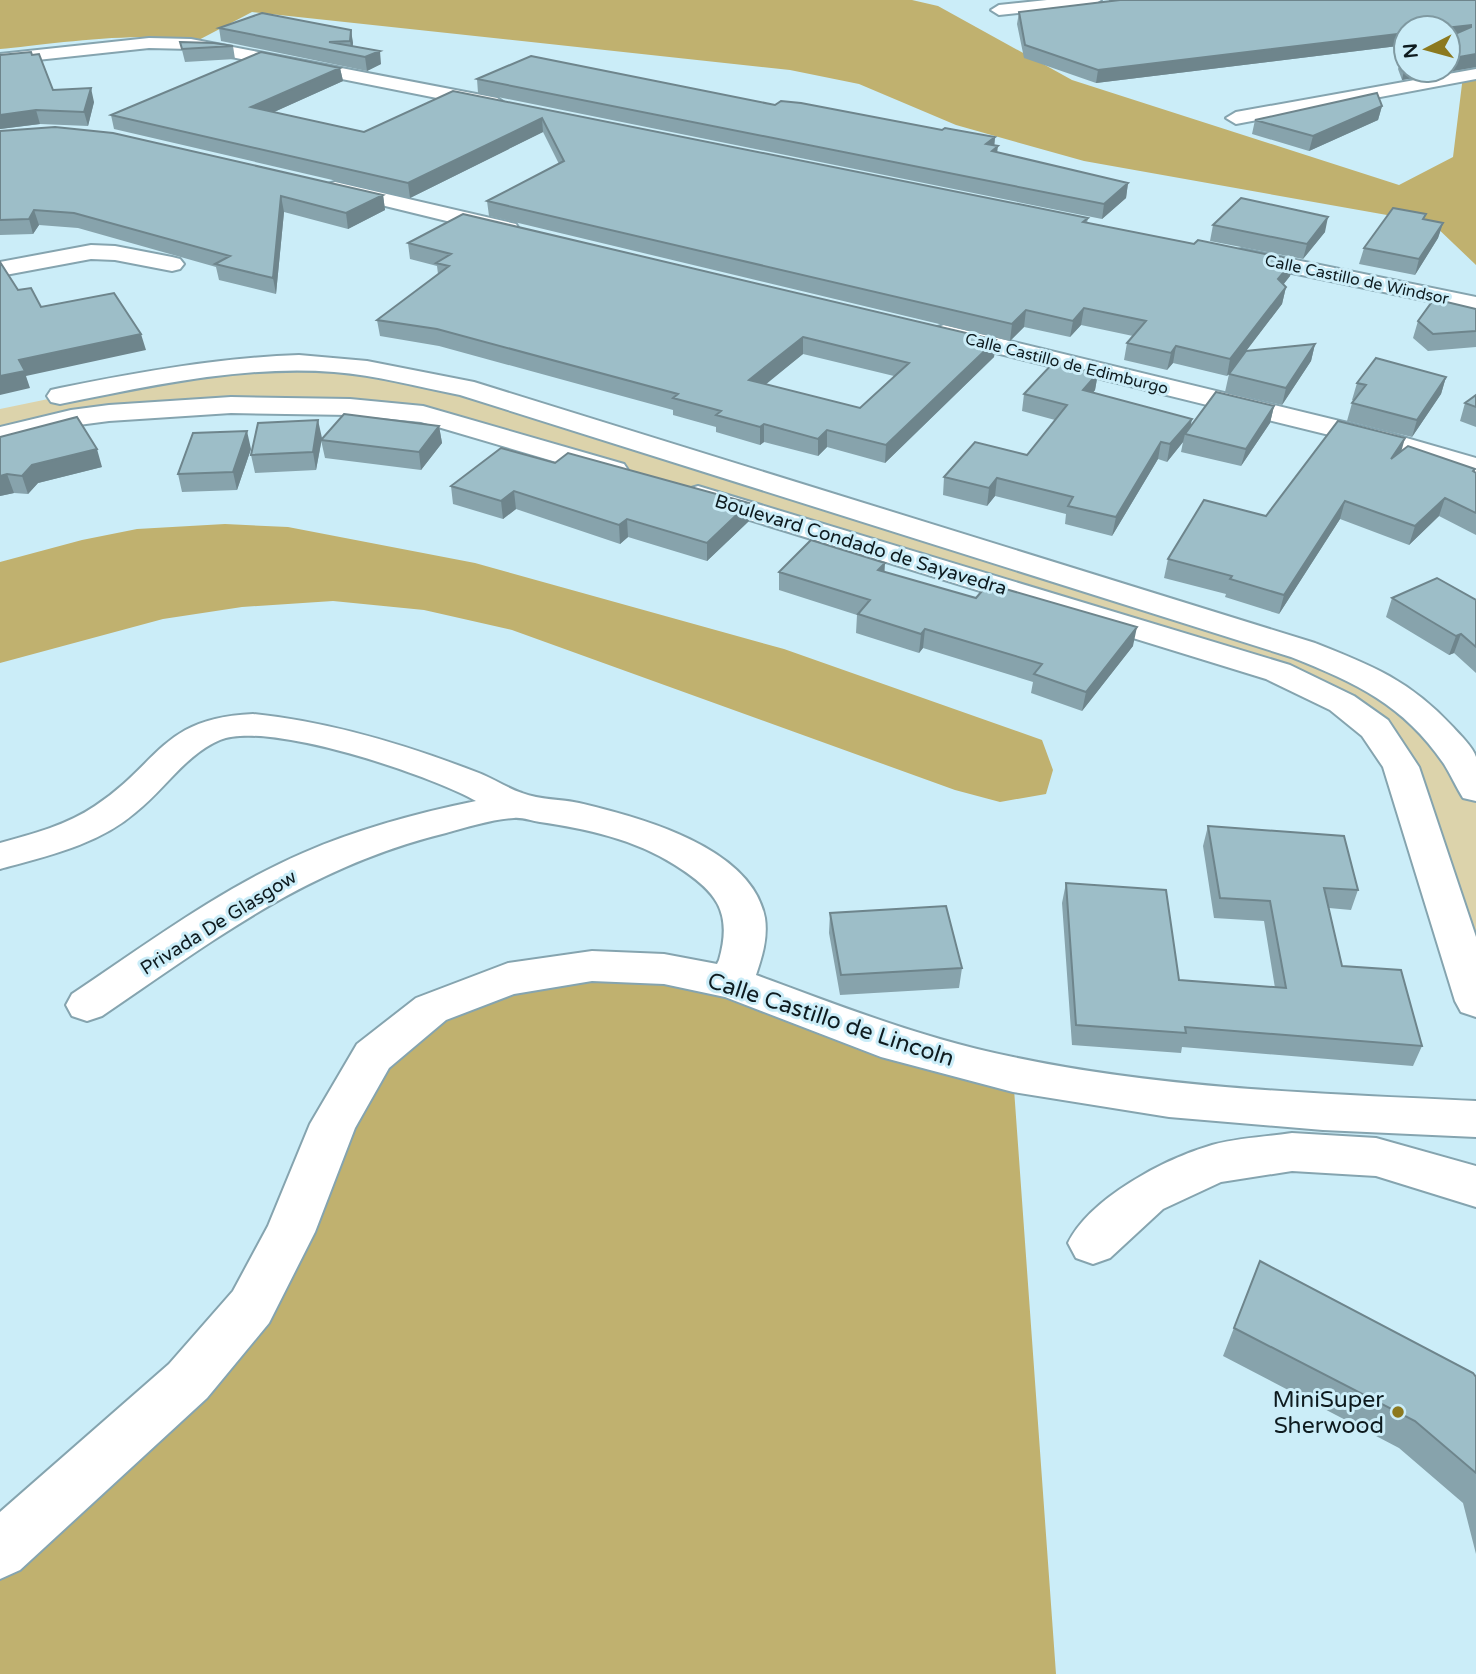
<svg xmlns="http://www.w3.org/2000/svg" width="1476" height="1674" viewBox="0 0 1476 1674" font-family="'Varela Round',sans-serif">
<rect width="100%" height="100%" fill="#cbedf8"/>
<path fill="#dcd3ab" d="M334 364 465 388 1367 675 1476 789V1001L1375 728 1278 672 423 414 350 407 109 413 0 435V409L145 379Z"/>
<path fill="#c0b16f" d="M0 0H912L938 6 1072 80 1399 185 1453 157 1463 76 1476 74V265L1432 223 1084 161 956 125 859 84 790 70 252 12 191 44C152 28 46 45 0 49Z
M225 524 288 527 475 563 784 649 1042 740 1053 770 1046 794 1000 802 955 790 512 630 424 610 333 601 242 607 163 619 0 663V562L82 540 137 529Z
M664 969 1013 1075 1056 1674H0V1550L188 1382 373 1056 508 979Z"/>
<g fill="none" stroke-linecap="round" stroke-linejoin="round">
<g stroke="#85a4af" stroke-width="4">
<path id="minor" d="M1047 0H1101L1093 5 999 15 991 10 999 5Z
M149 38 191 39 497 98 506 104 497 110 191 49 149 48 0 64V54Z
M1476 69V79L1236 124 1226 118 1236 112Z
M335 182 516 224 519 229 516 234 508 236 328 192 324 188 328 184Z
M91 245 115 246 172 257 180 259 184 264 180 269 172 271 115 260 91 259 0 276V262Z
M1242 249 1476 297V311L1234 261 1230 256 1234 251Z
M944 325 1389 433 1476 458V476L1370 445 935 338 931 333 935 328Z
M299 355 367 361 474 382 1315 643C1373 666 1409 680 1453 727 1460 735 1473 747 1476 757 1476 770 1476 788 1476 801L1463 798C1456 787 1451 775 1444 764 1403 704 1356 683 1291 657L460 395C418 387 376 375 334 372 242 365 150 386 60 404L51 402 47 396 51 390 60 388C139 372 218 358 299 355Z
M231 397 350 399 423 406 624 464 628 470 624 476 614 479 421 422 350 415 231 413 109 421 71 426 0 443V427L71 410 109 405Z
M698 486 1290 665 1354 696 1388 720 1419 767 1476 937V1017L1461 1012 1455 1001 1383 767 1362 736 1330 710 1266 679 688 501 683 495 688 489Z
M253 714C331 722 406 745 479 773 494 779 507 788 522 793 540 800 561 799 579 803 639 817 752 847 765 918 768 938 762 957 756 975 840 1006 924 1039 1013 1057 1164 1089 1322 1094 1476 1101V1137L1323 1130 1169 1117 1013 1092 881 1057 725 997 664 984 592 981 514 994 446 1020 389 1068 355 1128 315 1232 269 1323 207 1398 20 1570 0 1579V1512L169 1364 233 1291 268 1226 310 1124 357 1044 416 998 508 963 592 951 664 954 717 964 719 960C733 911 716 891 675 865 634 839 587 829 540 822 532 821 522 817 514 818 492 819 468 827 446 833 308 867 217 938 102 1016L87 1021 72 1016 66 1005 72 994C147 944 220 889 303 853 358 829 417 813 476 801 430 775 268 720 220 740 185 755 165 789 136 812 98 845 47 856 0 869V843C33 834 67 825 95 806 160 763 161 718 253 714Z
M1292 1133 1376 1138 1476 1166V1207L1376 1176 1292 1171 1221 1182 1163 1209 1110 1258 1093 1264 1076 1258 1068 1243C1090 1198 1164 1159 1212 1145 1237 1138 1266 1137 1292 1133Z"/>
</g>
<use href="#minor" fill="#fff" fill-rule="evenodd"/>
</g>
<path fill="#87a3ac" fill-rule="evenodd" d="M1109 0H1476V67L1402 80 1398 69 1402 56 1448 70V28H1406V45L1096 83 1024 58 1017 24 1019 12 1109 1Z
M219 28 351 30 353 46 381 64 367 71 221 41Z
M180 42 233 46 235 59 185 62Z
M0 55 53 90 94 102 88 126 40 124 0 129Z
M340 68 343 81 274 112 364 132 453 91 1088 218 1087 223 1194 244 1294 260 1290 276 1283 285 1286 287 1282 304 1227 376 1173 363 1167 370 1124 360 1127 343 1133 336 1081 325 1070 337 1024 327 1010 341 489 216 487 201 559 164 543 132 410 198 114 129 111 115Z
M477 79 775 105 942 130 995 137 994 146 997 152 1128 183 1126 198 1102 219 478 93Z
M1382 106 1378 120 1309 151 1252 134 1255 120Z
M0 131 383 195 385 210 348 229 284 212 276 294 219 280 216 267 78 228 39 225 33 234 0 235Z
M1424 219 1443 223 1438 238 1415 275 1359 264 1364 248Z
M1213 225 1325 232 1303 259 1210 241Z
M408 243 996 340 994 357 885 463 827 447 818 456 764 442 760 445 716 432V427L673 415V410L439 346 380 336 377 320 438 274 437 266 410 259ZM803 354 894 376 860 408 765 384Z
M1476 309V347L1428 351 1413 338 1418 321Z
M1315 344 1311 361 1282 405 1225 392 1229 374Z
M1098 373 1095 390 1093 393 1190 427 1274 406 1270 423 1241 466 1181 452 1183 442 1167 462 1158 459 1112 536 1065 524 1066 514 995 496 987 506 943 495 944 477 1027 455 1055 420 1022 411 1024 394Z
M1446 377 1441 394 1412 437 1347 421 1352 403 1354 401 1352 400 1357 383Z
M1476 395V427L1460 421 1465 403Z
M439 426 442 443 421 470 325 458 321 440Z
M0 437 102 467 38 483 28 494 14 493 0 496Z
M322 438 316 470 255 473 251 455Z
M501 448 749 521 707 561 628 537 620 544 516 509 503 519 453 504 451 486Z
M251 449 237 490 182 492 178 474Z
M1401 452 1475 469 1474 472 1476 473V535L1439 516 1409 545 1340 519 1279 614 1225 597 1226 594 1164 578 1168 559 1266 516Z
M779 572H884L1133 646 1082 711 1031 693 1033 682 923 648 919 653 856 633 857 615 779 590Z
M1392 598 1476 600V673L1454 653 1449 655 1386 617Z
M1208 826 1358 890 1351 910 1329 908 1342 966 1422 1046 1413 1066 1182 1047 1181 1053 1072 1045 1062 903 1066 883 1179 980 1275 988 1264 921 1214 918 1203 846Z
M830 913 962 968 959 988 840 995 829 933Z
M1260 1261 1476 1377V1554L1463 1503 1399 1448 1223 1356Z"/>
<path fill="#6e858c" d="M1471 25 1467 38 1448 40V28Z
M351 30 353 43 352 54 350 41Z
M1406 33V45L1096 83 1098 70Z
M380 51 381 64 367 71 365 57Z
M1476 54V67L1402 80 1405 66 1406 70H1448V59Z
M340 68 343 81 254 121 251 107Z
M91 88 94 102 88 126 84 112Z
M1382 106 1378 120 1309 151 1313 136Z
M36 110 40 124 0 129V115Z
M542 118 543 132 410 198 408 183Z
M995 137 994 149 998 146 996 161 986 144Z
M1128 183 1126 198 1102 219 1104 204Z
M383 195 385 210 348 229 346 213Z
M281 196 284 212 276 294 273 278Z
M34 210 39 225 33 234 29 219Z
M1328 217 1325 232 1303 259 1307 244Z
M1443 223 1438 238 1415 275 1419 259Z
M1294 260 1290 276 1274 296 1278 279Z
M1286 287 1282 304 1227 376 1230 359Z
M1084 308 1081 325 1070 337 1073 321Z
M1026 310 1024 327 1010 341 1012 324Z
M141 334 146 350 26 376 30 388 0 395V376L19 360Z
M803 337V354L749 398V380Z
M996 340 994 357 885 463 886 445Z
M1315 344 1311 361 1282 405 1286 388Z
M1176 346 1173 363 1167 370 1171 353Z
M1098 373 1095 390 1080 407 1083 390Z
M1446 377 1441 394 1412 437 1417 420Z
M1274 406 1270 423 1241 466 1246 449Z
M1192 419 1189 435 1185 434 1183 442 1167 462 1170 444Z
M318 420 322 438 316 470 313 452Z
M764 424V442L760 445V427Z
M439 426 442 443 421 470 419 452Z
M827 430V447L818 456V439Z
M247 431 251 449 237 490 233 472Z
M1405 438 1400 456 1391 459Z
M1161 442 1158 459 1112 536 1116 517Z
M97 449 102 467 38 483 28 494 22 476 32 465Z
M7 474 14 493 0 496V476Z
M997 478 995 496 987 506 989 488Z
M514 491 516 509 503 519 501 501Z
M1445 498 1439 516 1409 545 1415 526Z
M1345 501 1340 519 1279 614 1284 595Z
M749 503V521L707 561V543Z
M627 519 628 537 620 544 619 525Z
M885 563 884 581 878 570Z
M1137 627 1133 646 1082 711 1086 692Z
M925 629 923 648 919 653 921 634Z
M1461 634 1454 653 1449 655 1456 636Z"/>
<path fill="#9dbec8" stroke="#6e858c" stroke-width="2" fill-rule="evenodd" d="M1120 0H1476V54L1448 59V37L1471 27V25L1445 28H1406V33L1098 70 1025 45 1019 12Z
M262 13 351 30 350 41 329 42 380 51 365 57 219 28Z
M180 42 214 43 233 46 182 49Z
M31 52 32 55 39 54 53 90 91 88 84 112 36 110 0 115V55Z
M261 52 340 68 251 107 364 132 453 91 1088 218 1083 222 1194 244 1198 240 1294 260 1278 279 1286 287 1230 359 1176 346 1171 353 1127 343 1146 321 1084 308 1073 321 1026 310 1012 324 487 201 564 161 542 118 408 183 111 115Z
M1406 54V66H1405L1402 56Z
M531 56 775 105 781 101 801 103 942 130 945 128 995 137 986 144 998 146 992 151 1128 183 1104 204 477 79Z
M1377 93 1382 106 1313 136 1255 120Z
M55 127 113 133 383 195 346 213 281 196 273 278 215 264 230 256 74 213 34 210 29 219 0 220V131Z
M1241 198 1328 217 1307 244 1213 225Z
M1393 208 1426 214 1423 219 1443 223 1419 259 1364 248Z
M463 214 996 340 886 445 827 430 818 439 764 424 760 427 716 415 721 411 673 398 678 394 437 329 377 320 449 266 436 263 451 254 408 243ZM803 337 909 363 860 408 749 380Z
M0 262 18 290 31 288 41 307 114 293 141 334 19 360 25 371 0 376Z
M1434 299 1476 309V331L1433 334 1418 321Z
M1315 344 1286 388 1229 374 1246 351Z
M1376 358 1446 377 1417 420 1352 403 1366 385 1357 383Z
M1053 363 1098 373 1083 390 1192 419 1170 444 1161 442 1116 517 1068 506 1073 497 997 478 989 488 944 477 975 442 1027 455 1067 405 1024 394Z
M1216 392 1274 406 1246 449 1185 434Z
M1476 395V407L1465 403Z
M344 414 439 426 419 452 321 440Z
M77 417 97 449 32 465 22 476 7 474 0 476V437Z
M318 420 313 452 251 455 258 423Z
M1338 421 1405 438 1391 459 1408 446 1475 469 1473 471 1476 473V513L1445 498 1415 526 1345 501 1284 595 1230 579 1232 576 1168 559 1204 500 1266 516Z
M247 431 233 472 178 474 193 433Z
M501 448 555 463 568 453 749 503 707 543 627 519 619 525 514 491 501 501 451 486Z
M811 540 885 563 878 570 976 598 988 584 1137 627 1086 692 1034 674 1042 664 925 629 921 634 858 614 870 600 779 572Z
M1437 578 1476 600V647L1461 634 1456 636 1392 598Z
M1208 826 1344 836 1358 890 1324 888 1342 966 1401 970 1422 1046 1185 1027 1186 1033 1076 1025 1066 883 1166 890 1179 980 1286 988 1270 901 1220 898Z
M946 906 962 968 841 975 830 913Z
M1260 1261 1473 1373 1476 1377V1473L1415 1421 1234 1328Z"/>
<circle fill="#8c791e" stroke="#cbedf8" stroke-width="2.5" cx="1398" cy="1412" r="7"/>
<g text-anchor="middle" stroke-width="6" stroke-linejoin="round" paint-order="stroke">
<g font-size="16" fill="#0e1b1f" stroke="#cbedf8">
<text transform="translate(1357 279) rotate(12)" y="6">Calle Castillo de Windsor</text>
<text transform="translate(1067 363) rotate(14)" y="6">Calle Castillo de Edimburgo</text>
</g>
<g font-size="19" fill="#0e1b1f" stroke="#cbedf8">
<text transform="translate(861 544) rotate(17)" y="7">Boulevard Condado de Sayavedra</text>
<text transform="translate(218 922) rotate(-32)" y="7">Privada De Glasgow</text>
</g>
<g font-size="23" fill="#0e1b1f" stroke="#cbedf8">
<text transform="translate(831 1019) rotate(18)" y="8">Calle Castillo de Lincoln</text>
</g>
<g font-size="23" fill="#0e1b1f" stroke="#cbedf8" text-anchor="end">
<text x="1384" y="1407">MiniSuper<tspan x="1384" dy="26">Sherwood</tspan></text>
</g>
</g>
<g transform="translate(1427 49) rotate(264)"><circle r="33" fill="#cbedf8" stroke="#7f99a1" stroke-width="2"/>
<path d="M0-5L12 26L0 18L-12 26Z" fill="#8c791e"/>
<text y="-10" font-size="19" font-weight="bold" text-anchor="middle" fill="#0e1b1f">N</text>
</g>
</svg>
